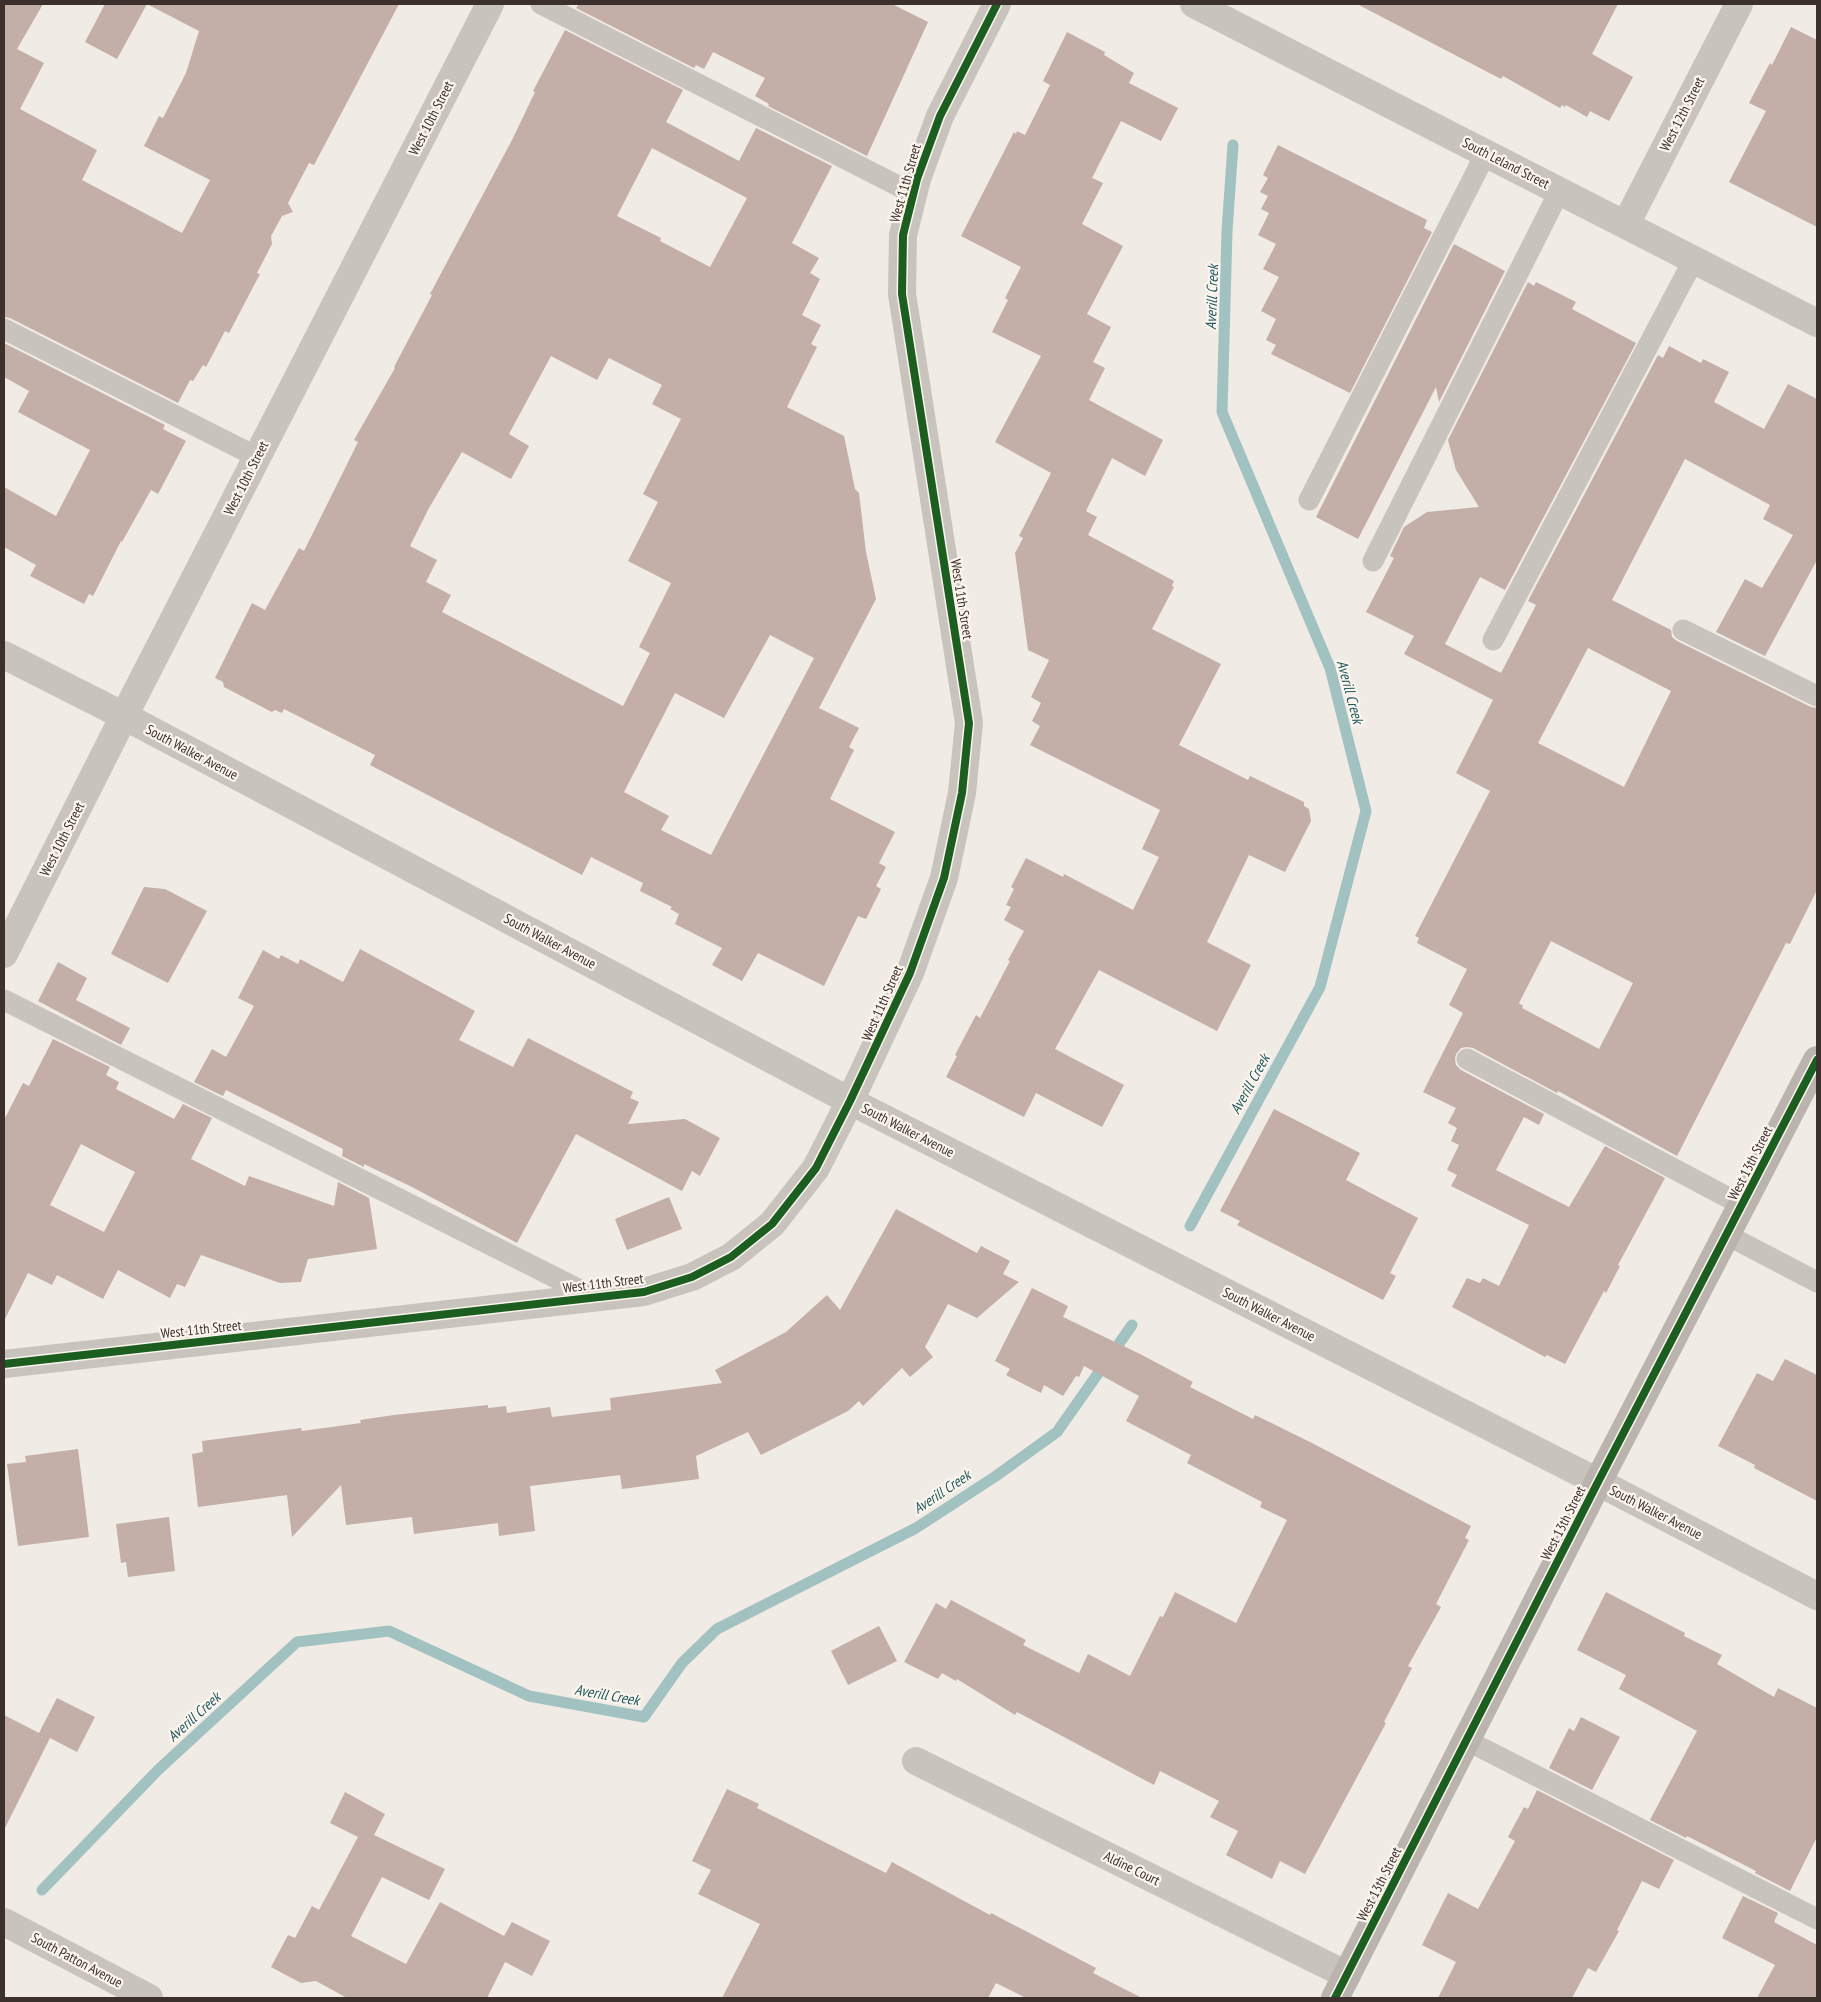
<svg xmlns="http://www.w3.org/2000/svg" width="1821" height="2002" viewBox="0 0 1821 2002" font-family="'PT Sans Narrow',sans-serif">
<rect width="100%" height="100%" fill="#f0ebe5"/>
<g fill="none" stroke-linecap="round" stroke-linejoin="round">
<path stroke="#a1c2c1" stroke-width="11" d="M1190 1226 1320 987 1366 811 1330 668 1222 412 1227 231 1233 145
M42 1890 158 1770 297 1642 389 1631 529 1696 644 1717 682 1663 717 1629 916 1528 996 1476 1057 1432 1132 1325"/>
</g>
<path fill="#c3afa7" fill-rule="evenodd" d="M4 4H43L17 49 44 63 20 109 97 150 82 180 182 233 210 180 144 146 159 116 163 118 186 73 199 31 147 4 117 59 85 42 105 4H399L314 165 309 163 288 203 293 212 282 216 271 236 272 244 257 273 260 274 229 333 225 331 206 367 203 365 193 381 190 380 178 403 10 318 4 317Z
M579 4H892L928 22 867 156 768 106 769 104 755 96 765 78 713 52 704 69 696 65 694 68 576 8Z
M1357 4H1618L1592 54 1633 77 1609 121 1590 111 1587 117 1566 105 1565 107 1562 105 1560 108 1503 76 1501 79Z
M1791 27 1817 40V227L1729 182 1766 111 1749 103 1770 63 1772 65Z
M565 30 683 90 666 122 739 161 756 128 832 166 792 243 819 258 810 273 820 279 802 315 821 325 811 344 817 347 787 407 844 436 855 489 859 493 866 552 876 599 819 708 859 728 849 747 854 750 830 799 895 832 879 863 886 867 876 886 881 889 866 919 858 916 824 986 758 953 742 981 712 965 722 948 675 924 679 914 670 909 672 907 640 891 643 883 591 857 582 875 370 765 375 755 284 709 282 713 275 710 272 712 224 687 223 682 215 678 252 603 265 610 299 548 304 551 358 442 354 440 395 368 394 367 432 295 430 294 513 138 535 92 533 91ZM652 148 747 198 710 267 660 241 661 238 617 216ZM551 356 597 380 609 358 662 385 652 404 681 419 643 494 658 502 628 561 671 583 639 647 650 653 623 706 442 612 451 595 426 582 437 560 410 546 429 508 462 452 511 479 529 446 509 434ZM770 635 814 658 711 855 661 830 669 816 624 792 675 693 724 718Z
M1067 32 1105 52 1104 55 1134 73 1129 83 1178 108 1161 141 1121 121 1092 178 1103 183 1082 224 1123 246 1087 314 1111 327 1093 362 1105 368 1089 400 1163 440 1145 476 1112 458 1086 511 1097 517 1088 535 1174 581 1172 586 1174 587 1152 629 1221 664 1179 745 1248 780 1250 776 1304 802V806L1309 809 1311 821 1285 872 1249 855 1207 942 1251 965 1217 1031 1099 970 1055 1049 1124 1085 1102 1127 1036 1093 1024 1117 946 1077 957 1056 955 1055 976 1015 980 1018 1010 961 1008 960 1024 931 1004 920 1011 907 1006 905 1014 889 1011 887 1026 858 1063 877 1064 874 1133 910 1159 857 1142 849 1160 810 1030 745 1040 726 1032 721 1041 703 1031 697 1049 660 1028 650 1015 553 1023 538 1019 536 1051 473 995 442 1041 356 992 332 1008 300 1005 298 1021 267 961 236 1014 132 1016 134 1017 131 1025 135 1050 85 1043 81Z
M1278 145 1427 220 1424 228 1432 232 1350 393 1271 354 1276 345 1266 340 1276 319 1261 311 1279 277 1263 269 1276 244 1258 235 1269 213 1261 209 1268 196 1260 192 1268 178 1263 175Z
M1454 244 1505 271 1439 402 1436 387 1358 539 1316 517Z
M1528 282 1534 286 1536 282 1576 302 1572 309 1636 343 1505 590 1480 577 1445 644 1501 673 1536 605 1528 601 1658 355 1663 358 1669 346 1701 363 1703 359 1729 372 1714 402 1764 429 1788 384 1817 399V560L1765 656 1716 632 1745 579 1762 588 1793 535 1763 519 1770 505 1685 459 1612 600 1671 630 1672 637 1677 641 1811 707 1817 708V890L1790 944 1786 943 1677 1156 1558 1091 1557 1093 1473 1048 1467 1047 1461 1048 1456 1054 1455 1059 1456 1065 1461 1070 1544 1114 1539 1125 1524 1117 1496 1170 1569 1207 1605 1146 1665 1178 1618 1265 1620 1266 1606 1293 1604 1291 1565 1364 1547 1355 1545 1357 1452 1307 1467 1278 1480 1283 1483 1278 1499 1286 1529 1225 1451 1186 1457 1175 1447 1170 1459 1145 1451 1141 1457 1128 1448 1123 1456 1108 1423 1092 1463 1013 1449 1005 1467 969 1417 943 1419 938 1415 936 1490 791 1456 773 1493 700 1404 654 1414 636 1366 612 1394 558 1390 556 1404 527 1427 512 1479 507 1456 470 1448 440ZM1588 648 1671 691 1624 787 1538 743ZM1551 941 1633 983 1599 1049 1522 1008 1523 1006 1519 1003Z
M4 343 165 425 163 429 186 441 158 494 151 490 122 542 121 541 93 596 89 594 84 604 30 576 36 565 4 547V487L56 516 90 450 18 412 29 391 4 377Z
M144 887 165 889 207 911 168 983 111 954Z
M360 949 475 1011 459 1040 513 1067 528 1038 633 1092 630 1098 639 1102 628 1124 685 1119 720 1138 700 1176 692 1171 682 1191 576 1134 517 1243 412 1187 364 1164V1167L342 1156 343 1149 226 1090 223 1096 194 1082 212 1049 226 1057 254 1006 238 998 263 950 279 959 281 955 298 964 300 959 343 982Z
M58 962 87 978 76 1000 130 1028 121 1045 38 1001Z
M53 1039 110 1067 106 1075 119 1082 116 1089 174 1119 183 1104 212 1118 191 1159 245 1186 249 1176 334 1206 338 1182 369 1198 377 1249 308 1259 301 1282 280 1283 201 1255 185 1287 177 1284 170 1298 118 1270 103 1299 57 1275 52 1285 28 1273 4 1321V1120L23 1083 29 1086ZM81 1144 135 1172 104 1232 50 1205Z
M1274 1109 1360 1153 1346 1180 1418 1218 1390 1273 1396 1276 1383 1300 1237 1225 1240 1221 1220 1211Z
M669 1197 682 1229 627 1250 615 1219Z
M896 1209 977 1253 981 1246 1010 1261 1003 1274 1019 1282 977 1318 948 1304 925 1347 933 1357 910 1377 902 1368 863 1406 859 1401 848 1411 761 1455 748 1432 696 1456 699 1479 622 1489 620 1475 530 1486 535 1531 499 1536 498 1523 414 1534 412 1517 346 1525 341 1485 292 1537 287 1495 198 1507 192 1454 203 1452 202 1441 301 1428 302 1431 361 1423 360 1420 394 1415 488 1405V1408L506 1406 507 1413 550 1407 552 1417 611 1410 610 1398 722 1383 715 1370 786 1332 827 1295 840 1310Z
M1032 1288 1068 1306 1063 1317 1140 1354 1193 1382 1190 1387 1253 1419 1255 1415 1312 1443 1471 1526 1465 1538 1469 1540 1436 1604 1441 1607 1408 1666 1412 1668 1384 1722 1386 1723 1305 1874 1280 1861 1272 1879 1226 1855 1238 1831 1210 1817 1219 1801 1160 1771 1154 1785 1017 1712 1015 1715 957 1679 956 1681 942 1673 938 1679 904 1662 936 1603 946 1609 951 1600 1026 1640 1023 1645 1079 1673 1088 1654 1130 1676 1160 1616 1163 1617 1175 1592 1236 1623 1287 1520 1260 1507 1262 1502 1187 1463 1191 1455 1126 1421 1139 1396 1084 1366 1079 1377 1076 1376 1063 1396 1044 1385 1041 1393 1006 1375 1010 1369 995 1361Z
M1785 1359 1817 1375V1501L1754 1468 1755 1465 1718 1446 1757 1373 1773 1381Z
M78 1449 89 1537 18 1546 7 1464 26 1462 25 1456Z
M169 1517 175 1571 128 1577 126 1562 121 1563 116 1524Z
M1606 1592 1685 1633 1684 1636 1722 1655 1717 1664 1774 1697 1778 1688 1817 1708V1837L1790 1891 1755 1873 1756 1871 1687 1836 1686 1838 1650 1820 1697 1731 1619 1689 1626 1675 1577 1650Z
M879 1626 897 1661 848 1685 831 1651Z
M57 1698 95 1717 77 1752 50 1738 4 1830V1715L39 1733Z
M1581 1717 1620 1737 1592 1790 1549 1768 1569 1728 1574 1731Z
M727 1789 759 1804 757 1808 886 1873 892 1862 990 1915 991 1913 1096 1968 1093 1973 1142 1998H1026L996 1983 988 1998H722L760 1924 698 1894 711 1870 692 1861Z
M1537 1790 1674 1860 1659 1889 1642 1881 1617 1930 1619 1931 1596 1972 1588 1968 1572 1998H1438L1456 1962 1422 1945 1448 1893 1478 1909 1515 1841 1508 1837 1524 1807 1528 1809Z
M345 1792 385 1814 374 1835 445 1869 429 1900 382 1877 351 1936 406 1964 440 1902 504 1936 512 1922 550 1941 532 1976 505 1962 487 1998H347L316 1981 301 1983 271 1967 288 1935 295 1938 312 1906 319 1910 358 1837 330 1823Z
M1743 1896 1778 1913 1774 1922 1817 1945V1998H1757L1775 1965 1722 1938Z"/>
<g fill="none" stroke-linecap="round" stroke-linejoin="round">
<path stroke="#c9c3be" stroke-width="21" d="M541 4 914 194
M4 329 257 457
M1309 500 1486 153
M1373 561 1560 190
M1683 630 1817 696
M1493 640 1694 259
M4 1000 594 1297
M1467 1059 1742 1205
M1727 1235 1817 1282
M1466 1740 1817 1919"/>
<path stroke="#c9c3be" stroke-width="28" d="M1194 4 1817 323
M1626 224 1739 4
M4 655 124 716 850 1101 1598 1482 1817 1596
M4 954 124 716 490 4
M4 1364 644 1292 692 1277 731 1257 772 1224 816 1168 850 1101 910 973 944 878 962 793 969 723 902 294 903 235 917 179 940 116 997 4
M916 1761 1347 1975
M4 1922 149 1998"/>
<path stroke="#bab3ae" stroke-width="28" d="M1335 1998 1598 1482 1817 1060"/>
<g stroke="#fbf5ee" stroke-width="11">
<path id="cycleway" d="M4 1364 644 1292 692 1277 731 1257 772 1224 816 1168 850 1101 910 973 944 878 962 793 969 723 902 294 903 235 917 179 940 116 997 4
M1335 1998 1598 1482 1817 1060"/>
</g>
<use href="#cycleway" stroke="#1b5e20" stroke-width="8"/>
</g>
<g text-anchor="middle" stroke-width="4.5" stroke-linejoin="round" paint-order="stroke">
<g font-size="14" fill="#3b302b" stroke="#fbf5ee">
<text transform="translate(1682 114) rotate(-63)" y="5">West 12th Street</text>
<text transform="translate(431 118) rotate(-63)" y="5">West 10th Street</text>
<text transform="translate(1506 163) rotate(27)" y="5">South Leland Street</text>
<text transform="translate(905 183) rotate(-74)" y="5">West 11th Street</text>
<text transform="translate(246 478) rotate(-63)" y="5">West 10th Street</text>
<text transform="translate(962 599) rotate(81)" y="5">West 11th Street</text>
<text transform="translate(192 752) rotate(28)" y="5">South Walker Avenue</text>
<text transform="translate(62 839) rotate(-63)" y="5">West 10th Street</text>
<text transform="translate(550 941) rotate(28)" y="5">South Walker Avenue</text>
<text transform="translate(882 1003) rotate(-66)" y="5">West 11th Street</text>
<text transform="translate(908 1130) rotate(27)" y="5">South Walker Avenue</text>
<text transform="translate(1750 1163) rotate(-63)" y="5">West 13th Street</text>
<text transform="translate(603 1283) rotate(-7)" y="5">West 11th Street</text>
<text transform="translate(1269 1314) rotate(27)" y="5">South Walker Avenue</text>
<text transform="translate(201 1329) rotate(-6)" y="5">West 11th Street</text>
<text transform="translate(1656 1512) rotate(27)" y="5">South Walker Avenue</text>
<text transform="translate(1563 1523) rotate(-63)" y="5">West 13th Street</text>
<text transform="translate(1132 1868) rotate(26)" y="5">Aldine Court</text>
<text transform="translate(1379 1884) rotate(-63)" y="5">West 13th Street</text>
<text transform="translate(77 1960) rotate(28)" y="5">South Patton Avenue</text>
</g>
<g font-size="15" font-style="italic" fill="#1f5a5e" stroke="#fbf5ee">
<text transform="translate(1212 297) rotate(-88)" y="5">Averill Creek</text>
<text transform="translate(1350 692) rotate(75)" y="5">Averill Creek</text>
<text transform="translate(1250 1084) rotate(-61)" y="5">Averill Creek</text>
<text transform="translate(942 1492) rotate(-34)" y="5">Averill Creek</text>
<text transform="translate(607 1695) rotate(10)" y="5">Averill Creek</text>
<text transform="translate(194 1717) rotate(-42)" y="5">Averill Creek</text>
</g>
</g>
<rect width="1821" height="2002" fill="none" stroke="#3b302b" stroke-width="10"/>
</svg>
